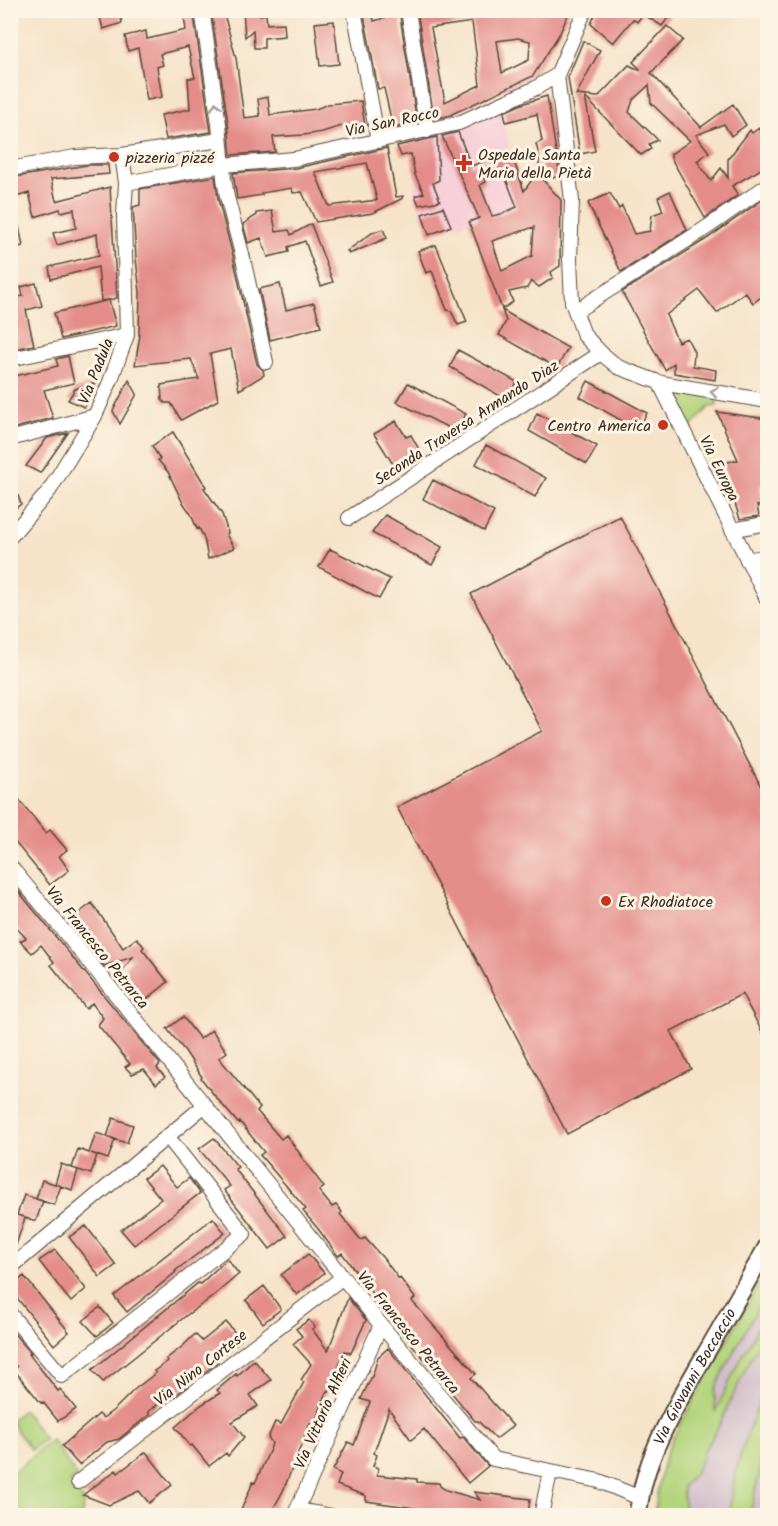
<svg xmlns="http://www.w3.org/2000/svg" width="778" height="1526" viewBox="0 0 778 1526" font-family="Kalam,sans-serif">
<rect width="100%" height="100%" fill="#fcf5e5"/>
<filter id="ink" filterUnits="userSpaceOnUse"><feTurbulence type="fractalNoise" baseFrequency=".0167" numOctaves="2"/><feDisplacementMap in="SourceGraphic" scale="12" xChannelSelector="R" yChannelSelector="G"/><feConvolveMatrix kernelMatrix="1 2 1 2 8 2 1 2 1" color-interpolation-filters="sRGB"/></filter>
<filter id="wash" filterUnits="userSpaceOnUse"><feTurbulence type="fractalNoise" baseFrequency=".008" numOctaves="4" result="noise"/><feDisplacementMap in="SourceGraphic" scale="24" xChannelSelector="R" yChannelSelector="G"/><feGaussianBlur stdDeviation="1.35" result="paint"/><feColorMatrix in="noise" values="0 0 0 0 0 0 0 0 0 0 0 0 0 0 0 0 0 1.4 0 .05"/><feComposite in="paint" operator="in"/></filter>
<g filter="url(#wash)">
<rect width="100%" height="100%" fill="#f6e3c9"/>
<path fill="#f6cfd8" d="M501 112 511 152 524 192 534 200 495 215 483 216 434 234 424 219 415 196V175L408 140 457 129Z"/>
<path fill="#d1bdca" d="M767 1269V1515L654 1516 659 1479 662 1465 671 1441Z"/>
<path fill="#b2d47c" stroke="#767f4d" stroke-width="1.5" d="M671 391 716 396 717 406 709 407 688 430Z
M767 1269V1291L730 1359 715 1389V1412L735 1370 767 1311V1330L748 1364 715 1434 703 1452 700 1464 693 1475 683 1486V1498L686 1515 695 1514V1515H654C657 1490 661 1465 671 1441Z
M766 1386H768L767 1441 765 1448 750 1515H729C734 1466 747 1431 766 1386Z
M23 1410 45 1439 31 1450 11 1423V1420Z
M52 1440 77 1476 70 1482 83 1500 82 1515 11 1516V1474Z"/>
<g id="blocks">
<path fill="#e48c89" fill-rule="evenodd" d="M107 10H119L122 23 103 29 99 13Z
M183 10H193L211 132 166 139 161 115 190 109 188 78H195L188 47 160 54 163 65 157 67 162 97 147 100 138 48 128 51 125 36 146 31 147 39 186 30Z
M211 10H223L236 58 244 118 260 116 258 99 268 97 270 115 316 109 328 104 361 101 365 126 345 125 322 132 304 135 273 137 275 152 231 155 228 123Z
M243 10H259L260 15 266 14 267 24 284 23 285 36 264 38V48H254L253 30 245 37Z
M363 10H372L374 21 391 16V10H399L417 123 393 128 384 88 378 89Z
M417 10 481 11 570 10 560 33 533 76 452 114V115L434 119ZM472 22 480 85 445 102 431 28ZM518 38 530 41 529 60 502 73 497 41Z
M597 10H674L662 26 643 14 637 22 633 19 613 43 591 24Z
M334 21 339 64 320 66 315 23Z
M667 26 683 40 651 73 701 127 733 104 746 125 731 136 724 124 696 135 709 152 697 161 711 181 721 168 728 178V159L750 130 752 133 759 128 768 143V165L732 186 738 195 705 218 671 158V154L690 141 651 103 649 85 633 100 629 112 658 140 649 144 651 149 641 155 585 97 595 151 580 154 568 77 583 41 600 50 576 95 598 97 629 65 639 70 640 69 633 62Z
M547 96 560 176 543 180 561 200 560 266 551 272 553 278 539 287 531 281 527 288 509 292 513 302 502 309 469 222 479 218 442 136 458 132 471 166 511 152 524 191 539 170V155L536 144 542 141 537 114 506 122 504 112 522 104ZM502 169 517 207 501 214 492 216 480 185 486 182 482 174ZM534 227 532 256 502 271 492 241Z
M437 137 439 180 433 183 440 201 419 205 415 196 424 193 415 175 411 154 401 156 397 146Z
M387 148 396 197 403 196V198L373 213 316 222 302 192 293 193 292 188 261 193 262 195 237 199 233 173 296 168ZM367 163 377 200 329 206 315 172Z
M87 165H108L109 174 51 179 56 201 110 187 117 298 109 300 116 326 61 339 54 313 109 300 101 301 98 267 51 279 49 267 99 255 97 234 57 245 53 233 76 228 74 209 61 212 60 209 35 217 29 193 10 199V178Z
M215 176 218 199 233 256 257 364 263 370 264 375 239 390 231 349 210 354 218 400 181 420 171 403H165L162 400 161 385 199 379 191 359 135 365 140 335H139L140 292 136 259 133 207 140 205V189Z
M670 191 687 230 621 272 588 203 610 193 619 209 622 206 634 234 650 231 652 215 663 211 658 197Z
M768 196V221L762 225 768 233V292L753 303 745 292 717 313 699 290 666 315 678 342 687 338 694 352 693 366 716 370 715 380 674 373V363L665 370 622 292 708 238Z
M443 207 451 226 429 235 422 214Z
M15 208 23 246 10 249V209Z
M272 211 276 232 289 230 291 235 311 224 333 282 321 286 305 241 288 247 289 252 268 257 261 238 248 243 243 224 257 215 256 213Z
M383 229 387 238 349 254 347 251 372 233Z
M436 245 467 322 458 325 451 311 447 310 432 271 426 273 418 251Z
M36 283 42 306 26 310 34 345 10 350V299L23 296 21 287Z
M280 284 286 310 314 303 321 327 270 340 259 289Z
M502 310 568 348 557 368 499 335 506 321Z
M458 350 517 382 507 400 450 367Z
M68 356 74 383 44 390 53 418 12 429 10 377 58 366 56 359Z
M129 380 137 394 120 424 113 411Z
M588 381 647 413 638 430 580 397Z
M96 383 84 407 68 400 75 389Z
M408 383 466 414 457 432 397 402Z
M717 412 768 419V484L760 486 765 505 757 506 759 516 740 519 722 463 738 460Z
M537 413 597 446 587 464 529 431Z
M396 421 406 437 411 435 422 455 396 469 374 434Z
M173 432 206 487 204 488 222 514 228 533 226 534 234 548 208 559 204 538 199 528 197 529 191 514 182 501 168 472 158 460 160 459 152 446Z
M68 433 40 473 26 466 47 438Z
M486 445 546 478 535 497 476 464Z
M10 478H12L21 504 10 513Z
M433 480 494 512 484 531 423 499Z
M385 515 442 547 432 565 372 533Z
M620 516 768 800V1043L742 994 671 1031 691 1069 567 1134 397 807 542 731 471 594Z
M330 549 390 579 379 599 319 567Z
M16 796 46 833 50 830 67 850 59 856 69 870 50 885 10 836V801Z
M10 881 160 1064 157 1068 165 1077 156 1084 144 1069 132 1074 125 1067 130 1064 98 1025 103 1018 92 1003 86 1009 51 965 54 962 41 945 32 953 20 941 26 938 10 921 16 916 11 910Z
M92 903 123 948 137 938 144 947 142 949 168 982 141 1004 124 984 121 986 115 980 133 957 104 966 85 942 89 933 75 916Z
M183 1017 200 1039 212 1030 227 1052 219 1058 260 1108 257 1111 281 1139 286 1135 301 1155H300L324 1187 319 1191 332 1207 336 1205 342 1212 340 1214 361 1240 365 1238 383 1258 399 1279 400 1278 415 1298 412 1301 476 1374 471 1378 513 1426 496 1439 478 1421H475L391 1319 342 1253 338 1256 319 1230 303 1211 306 1209 260 1155 264 1152 240 1122 238 1123 214 1095 201 1078 202 1077 185 1051 167 1029Z
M113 1118 133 1125 127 1143 107 1137Z
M96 1133 115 1139 108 1159 91 1153 97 1155 91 1174 72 1168 78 1149 89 1153Z
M214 1138 238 1167 235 1169 287 1236 270 1249 224 1190 230 1186 199 1149Z
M61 1164 78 1170 72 1190 55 1184Z
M160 1166 177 1187 189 1178 200 1193 134 1245 121 1230 161 1199 144 1178Z
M42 1180 61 1186 54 1205 36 1199Z
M24 1195 43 1201 36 1221 25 1218 13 1254 10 1255V1213L24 1217 17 1215Z
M213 1218 225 1233 175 1271 176 1272 127 1312 114 1296Z
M86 1226 116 1265 100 1277 69 1237Z
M55 1250 86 1289 71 1302 39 1261Z
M308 1254 324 1273 297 1295 281 1275Z
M227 1259 239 1274 211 1298 187 1315 103 1382 92 1370 198 1283 200 1284Z
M24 1276 69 1332 54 1345 10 1289V1287Z
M264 1286 281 1309 263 1323 246 1300Z
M348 1298 366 1320 351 1353 345 1351 329 1392 327 1391 314 1425 310 1423 283 1491 271 1513 265 1511 263 1515H239L253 1482 255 1483 271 1447 272 1443 268 1438 275 1422 281 1424 304 1382 301 1380 311 1364 293 1344 302 1336 296 1329 309 1320 315 1327 312 1329 328 1351Z
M100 1307 113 1323 97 1336 83 1321Z
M226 1322 241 1340 216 1360 218 1362 163 1405 161 1402 149 1411V1415L119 1439 107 1442 79 1465 62 1446 99 1414 103 1418 115 1409 135 1389 156 1373 154 1371 168 1361 166 1359 183 1346 195 1334 202 1341Z
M10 1329 31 1353 29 1354 58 1391 60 1389 76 1409 58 1421 43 1402 41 1403 14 1370 17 1367 10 1360Z
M388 1348 460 1438 463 1437 488 1466 468 1483 424 1429 411 1440 389 1409 374 1453 377 1455 373 1466 378 1468 377 1475 417 1479V1482L439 1483 440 1486 446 1490 480 1500 474 1492 530 1499 528 1515H465L366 1501V1496L337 1485 341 1474 333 1470 348 1442 354 1445 370 1402 361 1399 373 1374 378 1357Z
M254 1360 271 1380 250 1395 258 1406 232 1422 244 1437 228 1456 226 1453 209 1466 192 1445 190 1446 175 1427 201 1405 220 1393 217 1390 236 1374 237 1376Z
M146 1452 172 1485 149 1503 139 1491 109 1505 83 1495 116 1470 118 1473Z"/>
</g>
</g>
<g filter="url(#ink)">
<use href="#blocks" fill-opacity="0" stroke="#574638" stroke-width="1.5"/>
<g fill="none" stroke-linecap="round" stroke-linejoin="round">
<g stroke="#574638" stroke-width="16">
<path id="minor" d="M202 10 219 124 224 178 227 197 242 254 266 362
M354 10 378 141
M408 10 427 131
M557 75 572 201 570 259 572 302 584 335 601 353 618 367 661 383 768 401
M557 75 585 10
M10 169 75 157 122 155 220 140
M126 183 223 165 294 159 459 123 536 88 557 75
M576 311 703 230 768 185
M10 359 127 335
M659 382 768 601
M10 439 95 416
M349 518 601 353
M732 530 768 523
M10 537 49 491 95 416 110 382 127 335 124 214 126 183 122 155
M747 560 768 556
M10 866 105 981 381 1325 493 1459 599 1481 640 1498
M10 1268 205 1105
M10 1314 62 1376 244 1234 167 1136
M78 1482 343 1277
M297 1510 331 1516
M294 1516 381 1325
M541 1516 550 1472"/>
</g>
<g stroke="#574638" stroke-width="20">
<g id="tertiary">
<path id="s1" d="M638 1516C642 1460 676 1406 703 1358 725 1321 746 1283 768 1245"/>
</g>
</g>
<use href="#minor" stroke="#fff" stroke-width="14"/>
<use href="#tertiary" stroke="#fff" stroke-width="16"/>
</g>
<defs><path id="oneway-chevron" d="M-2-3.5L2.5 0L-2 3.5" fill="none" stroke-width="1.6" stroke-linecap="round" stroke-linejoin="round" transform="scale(1.5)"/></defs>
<g stroke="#a79f9a">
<use href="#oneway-chevron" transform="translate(216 106) rotate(-98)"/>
<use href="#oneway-chevron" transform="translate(714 392) rotate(-171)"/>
</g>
</g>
<g fill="#c8321e" stroke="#fcf5e5" stroke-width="2">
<circle cx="114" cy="157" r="6"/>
<path d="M461 154h6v6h6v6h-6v6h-6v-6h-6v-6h6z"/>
<circle cx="663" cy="425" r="6"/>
<circle cx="606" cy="901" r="6"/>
</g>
<g text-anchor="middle" stroke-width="6" stroke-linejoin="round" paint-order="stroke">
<g font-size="16" fill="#3b2a1e" stroke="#fcf5e5">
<text transform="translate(392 121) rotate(-12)" y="6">Via San Rocco</text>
<text transform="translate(95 371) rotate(-68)" y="6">Via Padula</text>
<text transform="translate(466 422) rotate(-33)" y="6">Seconda Traversa Armando Diaz</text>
<text transform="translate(720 468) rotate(64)" y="6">Via Europa</text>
<text transform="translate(98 947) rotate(51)" y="6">Via Francesco Petrarca</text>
<text transform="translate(409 1332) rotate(51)" y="6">Via Francesco Petrarca</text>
<text transform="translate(200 1367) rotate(-38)" y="6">Via Nino Cortese</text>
<text dy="6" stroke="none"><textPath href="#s1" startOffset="152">Via Giovanni Boccaccio</textPath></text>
<text transform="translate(322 1413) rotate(-66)" y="6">Via Vittorio Alfieri</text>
</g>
<g font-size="16" fill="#3b2a1e" stroke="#fcf5e5" text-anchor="start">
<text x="478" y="160">Ospedale Santa<tspan x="478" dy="18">Maria della Pietà</tspan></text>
<text x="126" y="163">pizzeria pizzé</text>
<text x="651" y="431" text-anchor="end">Centro America</text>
<text x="618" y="907">Ex Rhodiatoce</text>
</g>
</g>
<rect width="778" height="1526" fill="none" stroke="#fcf5e5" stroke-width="36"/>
</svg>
